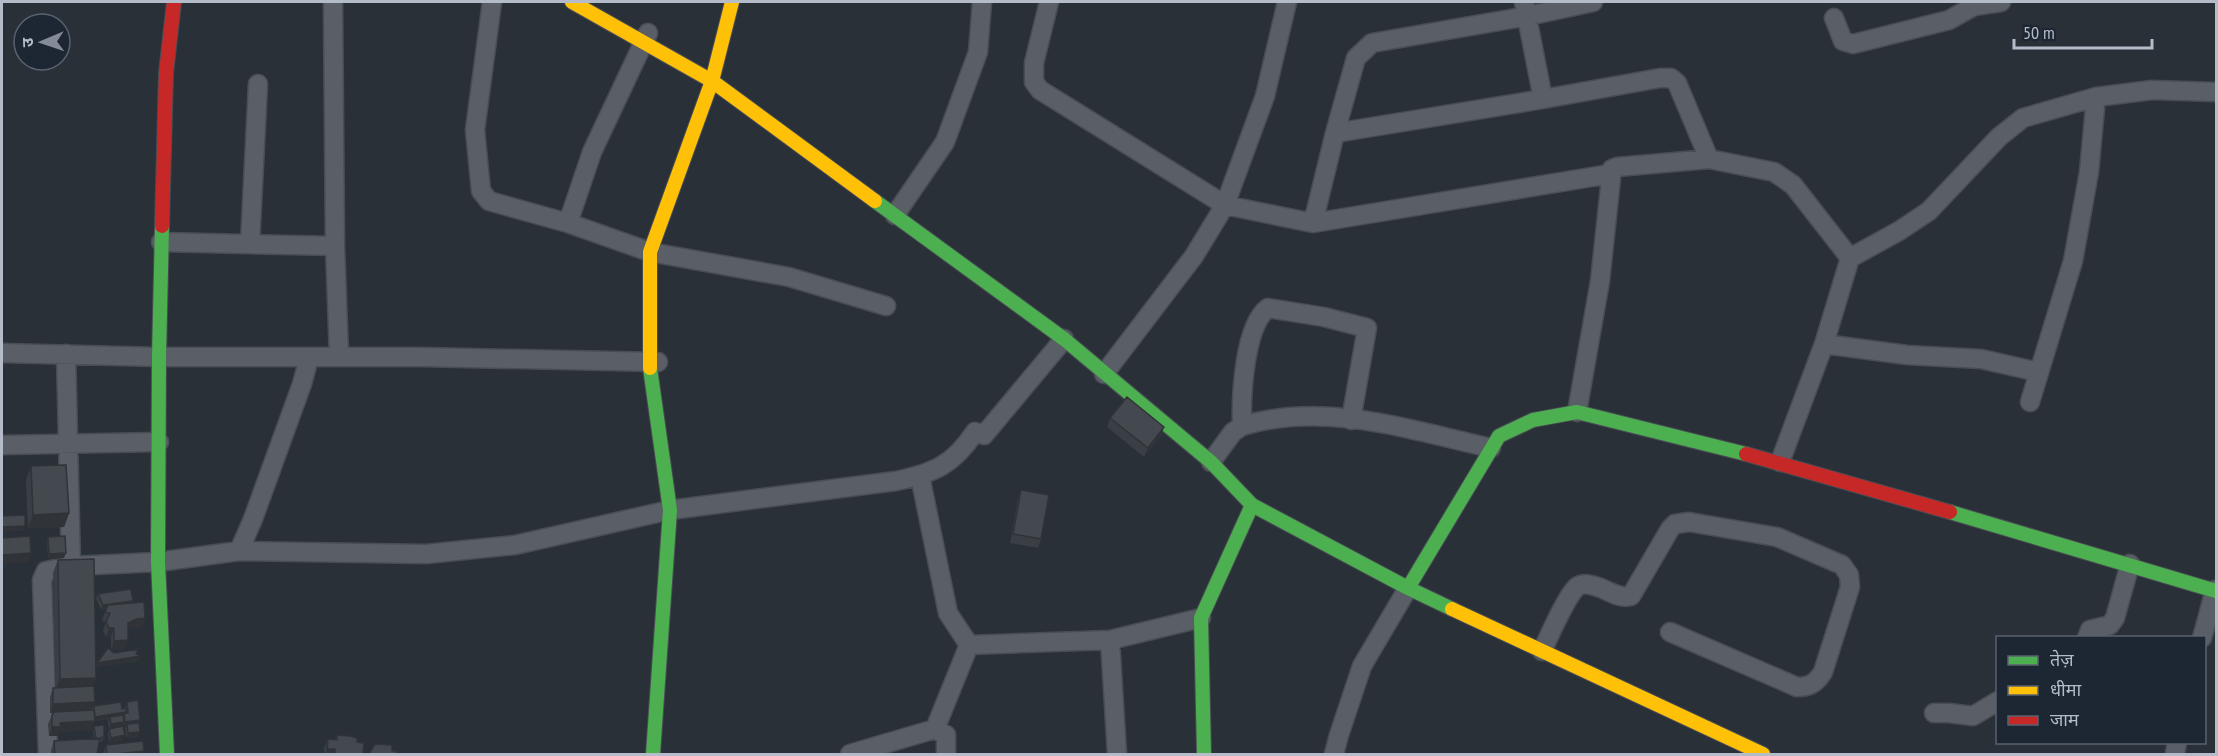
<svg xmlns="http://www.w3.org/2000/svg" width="2218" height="756" viewBox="0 0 2218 756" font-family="'PT Sans Narrow','Noto Sans Devanagari',sans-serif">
<rect width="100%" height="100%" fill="#2a3038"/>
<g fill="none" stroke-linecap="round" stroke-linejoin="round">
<g stroke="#484c53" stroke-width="21">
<path id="street" d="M333 2 335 246 339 356
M492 2 475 130 481 191 489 201 568 223 650 252 789 277 886 306
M1049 2 1034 63V82L1040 90 1225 205 1313 223 1335 133 1543 99 1524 2
M1973 2 1974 6 2001 2
M1834 18 1843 41 1853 44 1949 20 1974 6
M1543 99 1660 78H1671L1677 83 1709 159 1774 172 1793 185 1850 258
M1335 133 1356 58 1372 43 1528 16 1593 2
M895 215 945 142 978 52 982 2
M568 223 592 152 648 33
M1313 223 1610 174
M161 242 335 246
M250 244 258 84
M1824 344 1907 355 1981 359 2038 372
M2 353 159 357H421L658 362
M66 354 71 566
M1104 374 1194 256 1225 205 1265 96 1287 2
M2030 402 2073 261 2089 172 2096 97
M1577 412 1600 281 1612 169 1617 167 1709 159
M1242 426C1241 397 1244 326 1268 308L1324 317 1367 328 1351 420
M2 445 159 442
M1211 462 1233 432 1242 426C1324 401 1411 430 1491 448
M1780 462 1824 344 1850 258 1899 231 1929 211 1999 137 2023 118 2096 97 2152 90 2216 92
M920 476 948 613 969 645
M239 551 253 519 302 384 309 358
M2087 638 2090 630 2110 625 2115 618 2130 564
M2202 638 2215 590
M1110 640 1117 754
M969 645 1110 640 1201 618
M1542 651C1549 637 1567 594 1578 586 1585 582 1594 586 1601 588 1610 592 1621 599 1631 596L1670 529 1675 524 1689 522 1777 537 1842 565 1849 575 1850 587 1823 672C1816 683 1810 687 1797 687L1670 632
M1934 713H1949L1973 716 1998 701
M48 754 42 580 46 571 71 566 158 562 239 551 426 554 515 545 670 510 896 481C934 473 953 465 975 432L984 435 1064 339
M850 754 935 729
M946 754V735L935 729 969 645
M1334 754 1339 735 1362 666 1408 588
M2175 754 2177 742"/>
</g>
<g stroke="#484c53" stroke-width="16">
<path id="fast" d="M875 201 1064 339 1211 462 1252 505 1408 588 1452 609
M162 226 159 357 158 562 167 754
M650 368 670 510 653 754
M1950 512 2216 591
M1408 588 1499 436 1533 420 1577 412 1746 454
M1204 754 1201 618 1252 505"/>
</g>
<g stroke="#484c53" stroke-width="16">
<path id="slow" d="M572 2 712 81 875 201
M650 368V252L712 81 732 2
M1452 609 1763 754"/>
</g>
<g stroke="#484c53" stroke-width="16">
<path id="jam" d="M162 226 166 73 174 2
M1746 454 1950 512"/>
</g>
<use href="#street" stroke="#5a5e66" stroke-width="18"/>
<use href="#fast" stroke="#4caf50" stroke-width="14"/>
<use href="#slow" stroke="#ffc107" stroke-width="14"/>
<use href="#jam" stroke="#c62828" stroke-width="14"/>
</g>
<path fill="#3a3f45" d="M1110 418 1161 436 1144 457 1107 427Z
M31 466 69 513 64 527 28 528 26 480Z
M1021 490 1041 539 1038 548 1010 543 1018 499Z
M48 537 64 558 48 559 47 541Z
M58 560 96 666 97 663 114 653 137 655 139 661 96 667V678L93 686 95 702 92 710 94 706 122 709 125 708 127 702 139 723 138 737 126 738 125 728 126 726H124L123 723 122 727 123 740 109 743 108 733 109 729 108 722 109 719 94 721 91 730 59 732 58 736H49L48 724 52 715 54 713H50V697L53 688H55L53 573Z
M98 594 132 603 145 618 142 627 133 628 128 630 125 649 111 650V637H106L103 631 106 622 102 621 106 609H101L96 599Z
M94 726 104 737 102 742H99L97 754H51V750L54 741 94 739 93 731Z
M337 735 357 742 363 754H324V748L328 739 335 740Z
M106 745 144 751 143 754H103Z"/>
<path fill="#303338" d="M1164 427 1161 436 1144 457 1148 448Z
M69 513 64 527 28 528 33 515Z
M25 526 24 531 2 532V527Z
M31 553 28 562 2 564V555Z
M66 553 64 558 48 559 49 554Z
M133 601 131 605 101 609 103 605Z
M145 618 142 627 133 628 124 632 128 623 137 619Z
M109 628H114L111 637H106Z
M128 640 125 649 111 650 114 641Z
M139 649 136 657 141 656 139 661 95 667 97 663Z
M96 678 91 691 55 692 60 679Z
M95 702 91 711 50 713 53 704Z
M126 712 125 716 124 714 123 716 94 721 91 730 59 732 58 736H49L52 727 60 723 94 721 95 717Z
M140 720 139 725 127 724 126 726H124L125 722Z
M124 722 122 727 109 729 111 724Z
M140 732 138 737 126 738 128 733Z
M125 735 123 740 109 743 111 738Z
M327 749H335L333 754H325Z
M144 751 143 754H116Z"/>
<path fill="#444950" stroke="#303338" stroke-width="1.5" d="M1127 397 1164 427 1148 448 1110 418Z
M66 465 69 513 33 515 31 466Z
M1021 490 1049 495 1041 539 1013 534Z
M25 515V526L2 527V516Z
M30 536 31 553 2 555V538Z
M65 536 66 553 49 554 48 537Z
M94 559 96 678 60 679 58 560Z
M131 589 133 601 103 605 98 594Z
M144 602 145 618 137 619 128 623V640L114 641V628H109L106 622 110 613 105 612 108 605Z
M108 648 114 653 139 649 136 654 141 656 97 663Z
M94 686 95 702 53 704V688Z
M138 700 140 720 125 722 124 714 128 713 127 702Z
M121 702 122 709 126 708V712L95 717 94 706Z
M94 710 95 721 60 723 61 727H52V715L54 712Z
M123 715 124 722 111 724 110 717Z
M139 723 140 732 128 733 127 724Z
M104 725V737L96 739 94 726Z
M123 726 125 735 111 738 109 729Z
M337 735 350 736 357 738V742L364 743 363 754H335V749H327L328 739 337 740Z
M100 738 97 754H55L54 741Z
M143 741 144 751 116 754H107L106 745Z
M375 744 392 745V751H396V754H369Z"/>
<rect width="2218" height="756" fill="none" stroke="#b4bcc9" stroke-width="6"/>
<rect x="1996" y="636" width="210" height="108" fill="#1d2633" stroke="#59626f" stroke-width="1.5"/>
<rect x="2008" y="656" width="30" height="9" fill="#4caf50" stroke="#59626f" stroke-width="1.5"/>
<text x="2050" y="666" font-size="18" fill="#b4bcc9">तेज़</text>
<rect x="2008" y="686" width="30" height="9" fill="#ffc107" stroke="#59626f" stroke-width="1.5"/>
<text x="2050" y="696" font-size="18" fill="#b4bcc9">धीमा</text>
<rect x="2008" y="716" width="30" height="9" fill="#c62828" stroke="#59626f" stroke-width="1.5"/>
<text x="2050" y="726" font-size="18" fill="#b4bcc9">जाम</text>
<g transform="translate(42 42) rotate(268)"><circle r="28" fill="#1d2633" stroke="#59626f" stroke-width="1.5"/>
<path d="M0-4.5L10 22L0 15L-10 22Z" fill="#848b96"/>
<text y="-9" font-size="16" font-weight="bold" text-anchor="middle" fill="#b4bcc9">उ</text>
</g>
<path d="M2014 39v9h138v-9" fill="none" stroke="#b4bcc9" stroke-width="3"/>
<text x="2023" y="39" font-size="18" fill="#b4bcc9" stroke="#1d2633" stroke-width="4.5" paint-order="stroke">50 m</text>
</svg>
